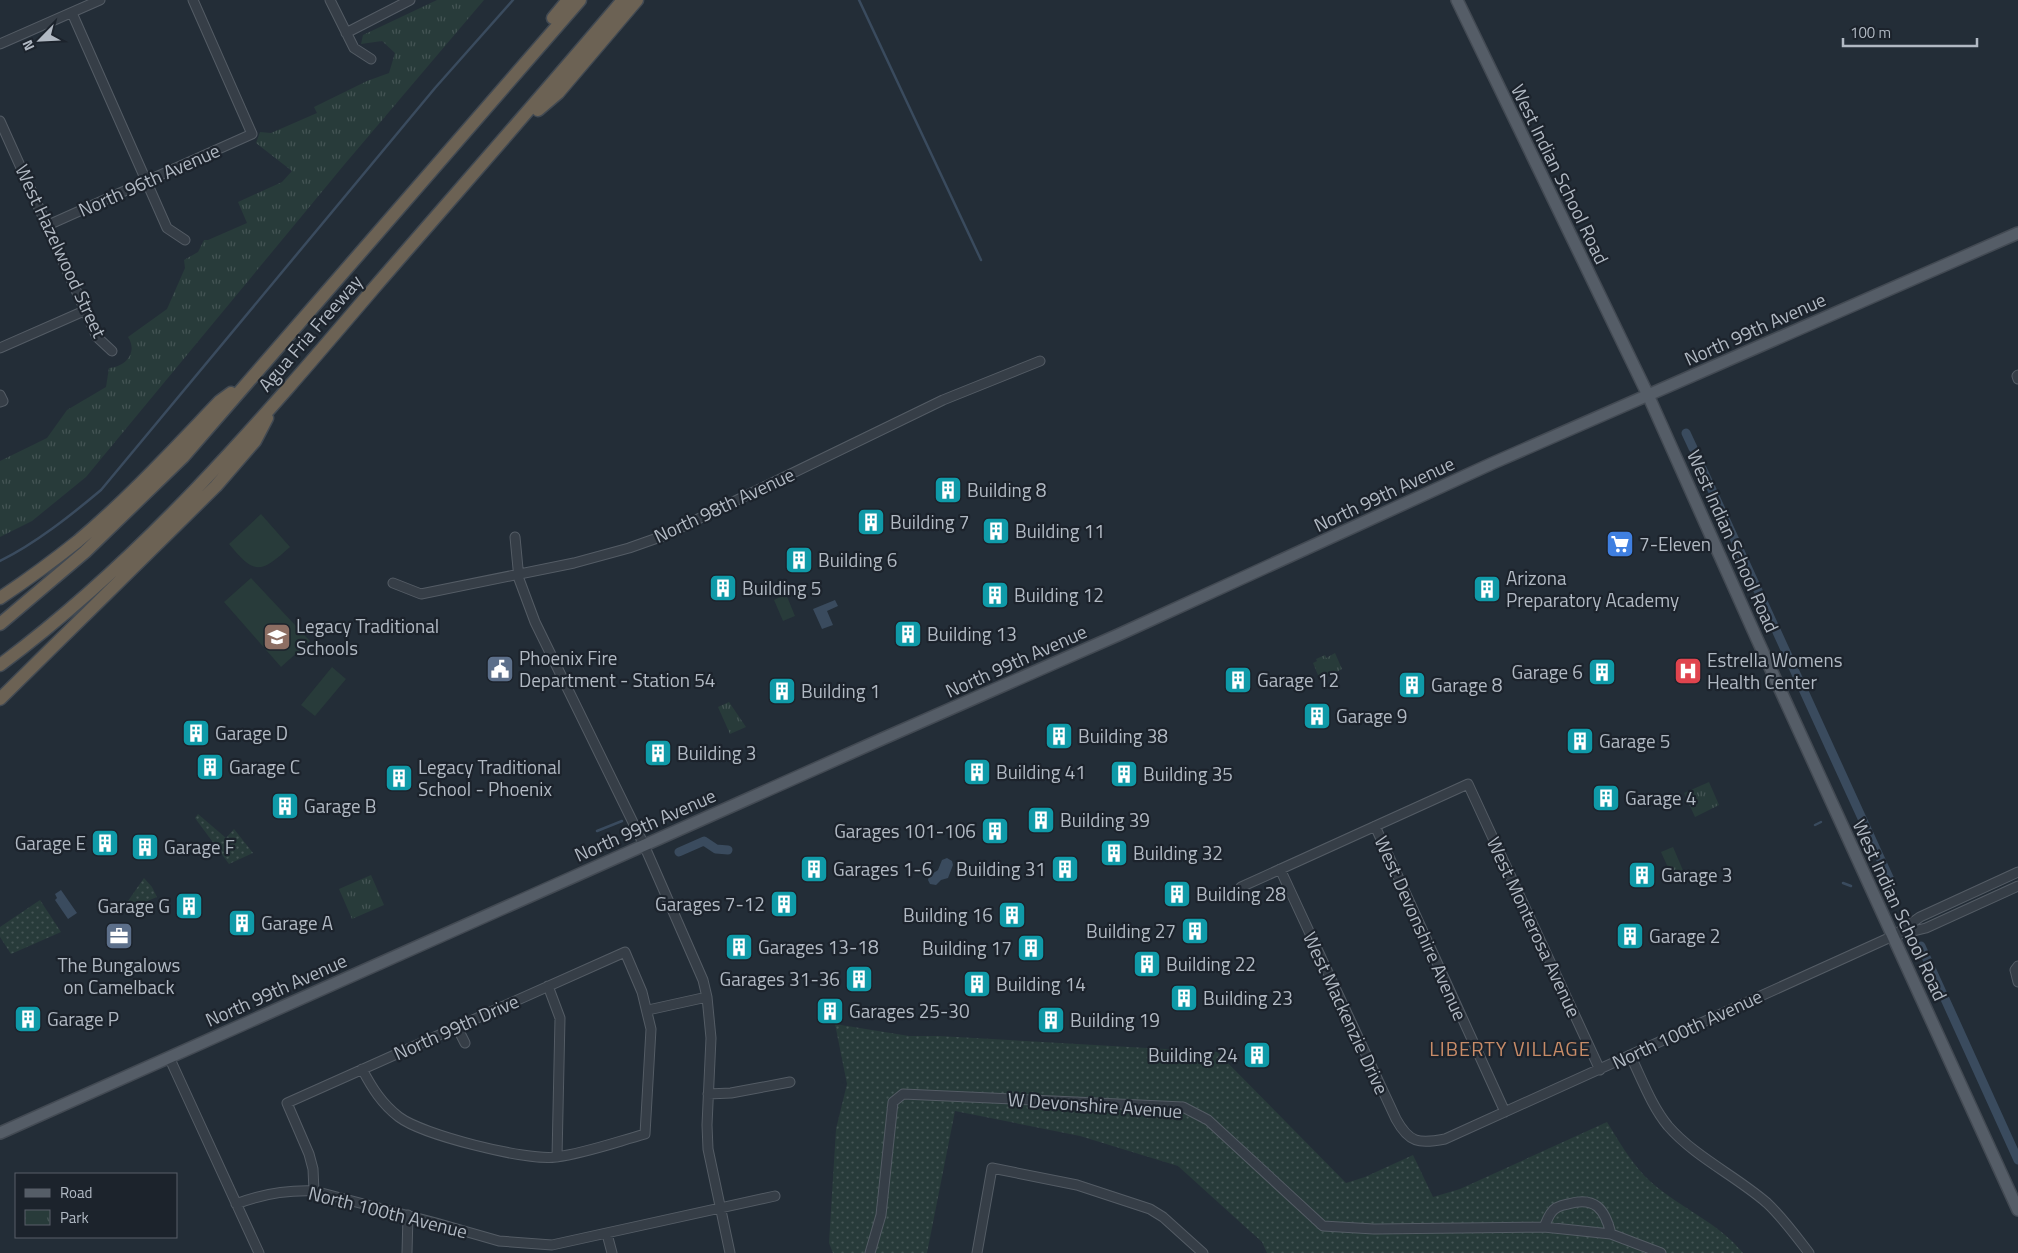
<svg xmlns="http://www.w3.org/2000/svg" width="2018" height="1253" viewBox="0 0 2018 1253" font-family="'Titillium Web',sans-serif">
<defs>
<pattern id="grass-dots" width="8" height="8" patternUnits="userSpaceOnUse" patternTransform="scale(1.25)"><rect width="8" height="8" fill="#283b3a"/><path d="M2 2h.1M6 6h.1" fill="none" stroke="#455555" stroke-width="1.8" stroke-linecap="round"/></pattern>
<pattern id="park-tufts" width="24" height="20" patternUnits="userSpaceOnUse" patternTransform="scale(1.25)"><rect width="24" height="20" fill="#283b3a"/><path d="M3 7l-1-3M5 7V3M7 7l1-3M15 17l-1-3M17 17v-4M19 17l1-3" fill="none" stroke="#455555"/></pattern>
</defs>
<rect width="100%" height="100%" fill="#232d37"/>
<path fill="url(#grass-dots)" d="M198 814 226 838 234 829 253 853 229 864 195 818Z
M144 878 152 887 157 897 133 907 128 901Z
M40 900 61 932 11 954 0 937V927Z
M835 1024 909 1036H939L1217 1052 1346 1183 1365 1177 1413 1155 1433 1197 1460 1189 1607 1122C1620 1143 1633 1166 1651 1182 1680 1208 1718 1222 1743 1253H1267L1262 1242 1178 1166 1080 1136 955 1111 927 1253H833L829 1243 836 1129 847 1084Z"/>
<path fill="url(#park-tufts)" d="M437 0H484L344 165 86 477 32 521 0 537V461L47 438 67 410 106 387 109 368C126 367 138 352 128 337L167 309 185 268 184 260 198 252 204 240H208L247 223 238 202 282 182 292 171 256 143 260 132 271 133 317 113 314 107 367 81 389 73 395 53 382 41 361 44 363 35Z
M1335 653 1342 669 1320 680 1313 663 1317 661 1316 659 1325 655 1326 658Z
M729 702 746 727 730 734 718 707Z
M1709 782 1719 805 1695 817 1684 793Z
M1673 847 1687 880 1676 885 1661 852Z
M371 875 384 905 352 919 339 889Z"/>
<path fill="#283b3a" d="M261 514 290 547C261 573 255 576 229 544Z
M251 578 310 641 281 667 224 602Z
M786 594 795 616 783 621 774 600Z
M332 667 346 679 315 716 301 705Z"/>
<path fill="#3a4b5e" d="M835 600 838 606 827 611 833 625 822 629 813 609Z
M947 858 952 861 953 865 948 878 941 880 936 885 930 884 928 880 929 876 938 870 942 860Z
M61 890 77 913 68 919 55 900 57 898 55 894Z"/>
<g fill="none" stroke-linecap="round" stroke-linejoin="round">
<path stroke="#3a4b5e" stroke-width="2.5" d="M859 0 981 260
M0 561C36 543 70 516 101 490L435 88 513 0
M1815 825 1821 822
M597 831 622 821
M1843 883 1851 886"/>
<path stroke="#3a4b5e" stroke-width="9" d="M1686 433 1693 448
M1697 457 1892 884
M679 852 704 841 716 849 728 850
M1921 946 2018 1160"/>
<g stroke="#545c65" stroke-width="11">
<path id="minor" d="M330 0 354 48 371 59
M72 13 167 228 185 240
M346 33 410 0
M0 44 100 0
M0 121 97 337 112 351
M46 226 252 134 193 0
M0 348 84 311
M2018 375 2017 376 2018 379
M0 395 3 401 0 402
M515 537 519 579 535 622 644 845 703 980 707 997 711 1038 707 1125 708 1149 730 1253
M393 583 421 594 574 563 629 548 663 536 943 400 1040 361
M1375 826 1505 1112
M1280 869 1396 1119C1409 1143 1419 1144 1445 1139L1893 936 1926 928 2018 886
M1241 887 1468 784 1600 1070
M1899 932 1920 917 2018 872
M2018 966 2015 970 2018 982
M548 986 560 1018 557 1157
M648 1010 707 997
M457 1027 465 1043
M1630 1055C1642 1079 1651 1105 1668 1126 1695 1157 1736 1176 1767 1203 1783 1218 1796 1236 1809 1253
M169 1057 259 1253
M708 1094 731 1093 790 1082
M314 1191 313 1169 309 1154 287 1103C399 1052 512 1002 625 952L642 992 651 1029 645 1134C616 1142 586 1153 556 1157 526 1161 423 1135 399 1117 382 1104 372 1088 362 1069
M236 1204C262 1194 286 1190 314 1191L436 1223 499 1241 552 1245 775 1196
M1544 1227C1546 1223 1548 1217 1551 1213 1554 1208 1562 1205 1568 1204 1595 1196 1605 1209 1611 1234
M607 1234 612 1253
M407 1253 408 1215
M870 1253 881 1215 893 1102 903 1094 1183 1107 1208 1120 1323 1226 1374 1229 1544 1227 1611 1234 1661 1253
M977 1253 992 1168 1077 1185 1150 1209 1163 1217 1203 1253"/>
</g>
<g stroke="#434a53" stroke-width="14">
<path id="major" d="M1457 0 1648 395 1757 639 2018 1210
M0 1133 882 739 1118 635 1493 463 2018 233"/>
</g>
<g stroke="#414952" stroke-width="15">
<path id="highway" d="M553 18 568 0
M538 110 558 93 637 0
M0 598C27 580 53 561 78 541 129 498 174 449 220 401L231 393
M0 624 85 552 183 457 580 0
M0 665C143 559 259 423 374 288 457 192 541 97 623 0
M0 699 216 486 255 441 267 418"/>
</g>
<use href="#minor" stroke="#363e47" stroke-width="9"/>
<use href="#major" stroke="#555d67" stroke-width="11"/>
<use href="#highway" stroke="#6c6254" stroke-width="12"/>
</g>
<defs>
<g id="building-square" transform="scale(1.4375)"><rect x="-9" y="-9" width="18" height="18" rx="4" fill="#0f9aa8" stroke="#1c232c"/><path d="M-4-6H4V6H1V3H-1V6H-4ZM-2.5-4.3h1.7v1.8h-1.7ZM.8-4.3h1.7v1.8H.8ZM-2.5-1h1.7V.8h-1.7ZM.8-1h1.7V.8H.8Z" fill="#fff"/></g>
<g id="supermarket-square" transform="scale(1.4375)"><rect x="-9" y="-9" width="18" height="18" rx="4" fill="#3f7fe0" stroke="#1c232c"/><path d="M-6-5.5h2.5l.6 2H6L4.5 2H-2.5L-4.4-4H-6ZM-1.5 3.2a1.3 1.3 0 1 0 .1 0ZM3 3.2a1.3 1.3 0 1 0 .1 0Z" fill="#fff"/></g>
<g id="school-square" transform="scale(1.4375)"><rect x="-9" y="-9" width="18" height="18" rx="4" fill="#8d6e63" stroke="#1c232c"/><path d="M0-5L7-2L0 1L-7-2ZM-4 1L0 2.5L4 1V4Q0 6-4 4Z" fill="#fff"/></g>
<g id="civic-square" transform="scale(1.4375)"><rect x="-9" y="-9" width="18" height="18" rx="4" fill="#5c6f8a" stroke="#1c232c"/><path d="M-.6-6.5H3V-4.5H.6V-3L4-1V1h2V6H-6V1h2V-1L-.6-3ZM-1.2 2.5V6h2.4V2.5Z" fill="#fff"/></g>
<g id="hospital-square" transform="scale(1.4375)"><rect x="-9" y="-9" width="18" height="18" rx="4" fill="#e0444e" stroke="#1c232c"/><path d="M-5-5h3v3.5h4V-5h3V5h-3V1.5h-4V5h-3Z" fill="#fff"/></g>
<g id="office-square" transform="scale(1.4375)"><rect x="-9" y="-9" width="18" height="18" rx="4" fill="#5c6f8a" stroke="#1c232c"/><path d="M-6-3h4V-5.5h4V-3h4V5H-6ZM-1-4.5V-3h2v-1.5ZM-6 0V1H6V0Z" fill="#fff"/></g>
</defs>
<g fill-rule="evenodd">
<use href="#building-square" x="948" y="490"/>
<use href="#building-square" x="871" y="522"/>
<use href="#building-square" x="996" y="531"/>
<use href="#supermarket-square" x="1620" y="544"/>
<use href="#building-square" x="799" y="560"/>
<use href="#building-square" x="723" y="588"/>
<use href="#building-square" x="1487" y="589"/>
<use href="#building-square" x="995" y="595"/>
<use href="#building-square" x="908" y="634"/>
<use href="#school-square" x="277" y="637"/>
<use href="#civic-square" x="500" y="669"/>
<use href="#hospital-square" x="1688" y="671"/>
<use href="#building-square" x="1602" y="672"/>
<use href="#building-square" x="1238" y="680"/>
<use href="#building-square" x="1412" y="685"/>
<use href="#building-square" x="782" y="691"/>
<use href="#building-square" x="1317" y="716"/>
<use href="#building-square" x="196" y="733"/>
<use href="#building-square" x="1059" y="736"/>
<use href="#building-square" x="1580" y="741"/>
<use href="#building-square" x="658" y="753"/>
<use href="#building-square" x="210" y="767"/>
<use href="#building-square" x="977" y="772"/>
<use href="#building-square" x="1124" y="774"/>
<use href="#building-square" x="399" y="778"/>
<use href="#building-square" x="1606" y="798"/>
<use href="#building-square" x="285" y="806"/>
<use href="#building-square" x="1041" y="820"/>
<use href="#building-square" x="995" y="831"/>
<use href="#building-square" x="105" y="843"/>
<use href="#building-square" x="145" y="847"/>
<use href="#building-square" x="1114" y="853"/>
<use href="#building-square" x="814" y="869"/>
<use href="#building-square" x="1065" y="869"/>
<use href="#building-square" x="1642" y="875"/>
<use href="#building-square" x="1177" y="894"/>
<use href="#building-square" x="784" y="904"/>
<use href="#building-square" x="189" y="906"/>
<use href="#building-square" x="1012" y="915"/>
<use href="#building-square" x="242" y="923"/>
<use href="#building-square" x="1195" y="931"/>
<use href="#office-square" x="119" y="936"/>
<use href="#building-square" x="1630" y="936"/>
<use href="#building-square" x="739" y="947"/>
<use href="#building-square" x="1031" y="948"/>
<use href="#building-square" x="1147" y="964"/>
<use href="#building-square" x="859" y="979"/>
<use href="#building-square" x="977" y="984"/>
<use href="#building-square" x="1184" y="998"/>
<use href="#building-square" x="830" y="1011"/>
<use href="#building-square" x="28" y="1019"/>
<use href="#building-square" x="1051" y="1020"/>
<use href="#building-square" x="1257" y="1055"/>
</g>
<g text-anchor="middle" stroke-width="4.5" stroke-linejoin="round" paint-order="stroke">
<g font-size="19" fill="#b1b9c3" stroke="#1c232c">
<text transform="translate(1560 174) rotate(64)" y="7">West Indian School Road</text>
<text transform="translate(149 180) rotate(-24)" y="7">North 96th Avenue</text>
<text transform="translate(61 251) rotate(65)" y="7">West Hazelwood Street</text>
<text transform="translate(1755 329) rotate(-24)" y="7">North 99th Avenue</text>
<text transform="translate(310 333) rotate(-49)" y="7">Agua Fria Freeway</text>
<text transform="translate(1384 494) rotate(-25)" y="7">North 99th Avenue</text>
<text transform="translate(724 505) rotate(-25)" y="7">North 98th Avenue</text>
<text transform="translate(1733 541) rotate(66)" y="7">West Indian School Road</text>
<text transform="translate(1016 661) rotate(-24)" y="7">North 99th Avenue</text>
<text transform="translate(645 825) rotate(-24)" y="7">North 99th Avenue</text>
<text transform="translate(1900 910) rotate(65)" y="7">West Indian School Road</text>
<text transform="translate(1534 927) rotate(65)" y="7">West Monterosa Avenue</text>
<text transform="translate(1421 928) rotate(66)" y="7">West Devonshire Avenue</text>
<text transform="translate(276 990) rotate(-24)" y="7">North 99th Avenue</text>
<text transform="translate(1346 1013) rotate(65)" y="7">West Mackenzie Drive</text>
<text transform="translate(456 1027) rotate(-24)" y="7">North 99th Drive</text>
<text transform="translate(1687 1029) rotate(-25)" y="7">North 100th Avenue</text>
<text transform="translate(1095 1105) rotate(4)" y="7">W Devonshire Avenue</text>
<text transform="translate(388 1212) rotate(14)" y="7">North 100th Avenue</text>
</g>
<g font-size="19" fill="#b1b9c3" stroke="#1c232c" text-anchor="start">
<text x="967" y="497">Building 8</text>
<text x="890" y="529">Building 7</text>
<text x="1015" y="538">Building 11</text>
<text x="1639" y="551">7-Eleven</text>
<text x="818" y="567">Building 6</text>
<text x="1506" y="585">Arizona<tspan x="1506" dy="22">Preparatory Academy</tspan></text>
<text x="742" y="595">Building 5</text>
<text x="1014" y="602">Building 12</text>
<text x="296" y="633">Legacy Traditional<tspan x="296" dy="22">Schools</tspan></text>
<text x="927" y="641">Building 13</text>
<text x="519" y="665">Phoenix Fire<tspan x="519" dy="22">Department - Station 54</tspan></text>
<text x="1707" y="667">Estrella Womens<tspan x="1707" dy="22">Health Center</tspan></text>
<text x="1583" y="679" text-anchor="end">Garage 6</text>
<text x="1257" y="687">Garage 12</text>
<text x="1431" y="692">Garage 8</text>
<text x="801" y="698">Building 1</text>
<text x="1336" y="723">Garage 9</text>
<text x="215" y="740">Garage D</text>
<text x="1078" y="743">Building 38</text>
<text x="1599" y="748">Garage 5</text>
<text x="677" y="760">Building 3</text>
<text x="229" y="774">Garage C</text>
<text x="418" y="774">Legacy Traditional<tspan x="418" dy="22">School - Phoenix</tspan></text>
<text x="996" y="779">Building 41</text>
<text x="1143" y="781">Building 35</text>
<text x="1625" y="805">Garage 4</text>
<text x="304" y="813">Garage B</text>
<text x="1060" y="827">Building 39</text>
<text x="976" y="838" text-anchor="end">Garages 101-106</text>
<text x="86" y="850" text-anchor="end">Garage E</text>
<text x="164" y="854">Garage F</text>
<text x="1133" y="860">Building 32</text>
<text x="833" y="876">Garages 1-6</text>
<text x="1046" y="876" text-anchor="end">Building 31</text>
<text x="1661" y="882">Garage 3</text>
<text x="1196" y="901">Building 28</text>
<text x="765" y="911" text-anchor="end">Garages 7-12</text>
<text x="170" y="913" text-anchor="end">Garage G</text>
<text x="993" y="922" text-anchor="end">Building 16</text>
<text x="261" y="930">Garage A</text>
<text x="1176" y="938" text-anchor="end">Building 27</text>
<text x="1649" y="943">Garage 2</text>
<text x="758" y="954">Garages 13-18</text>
<text x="1012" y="955" text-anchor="end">Building 17</text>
<text x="1166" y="971">Building 22</text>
<text x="119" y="972" text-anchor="middle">The Bungalows<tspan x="119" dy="22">on Camelback</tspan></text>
<text x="840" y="986" text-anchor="end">Garages 31-36</text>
<text x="996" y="991">Building 14</text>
<text x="1203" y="1005">Building 23</text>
<text x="849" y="1018">Garages 25-30</text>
<text x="47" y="1026">Garage P</text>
<text x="1070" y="1027">Building 19</text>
<text x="1238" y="1062" text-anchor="end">Building 24</text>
</g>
<g font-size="20" letter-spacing="1" fill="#c88c68" stroke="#1c232c">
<text x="1510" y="1056">LIBERTY VILLAGE</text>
</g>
</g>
<rect x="15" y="1173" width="162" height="65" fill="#1c232c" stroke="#585f68"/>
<rect x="25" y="1189" width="25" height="8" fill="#555d67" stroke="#585f68"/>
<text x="60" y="1198" font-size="15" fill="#b1b9c3">Road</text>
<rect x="25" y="1210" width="25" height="15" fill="url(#park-tufts)" stroke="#585f68"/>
<text x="60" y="1223" font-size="15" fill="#b1b9c3">Park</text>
<g transform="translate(40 40) rotate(246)" stroke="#1c232c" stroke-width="4" paint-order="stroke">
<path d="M0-4L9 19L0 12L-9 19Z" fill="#b1b9c3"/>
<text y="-8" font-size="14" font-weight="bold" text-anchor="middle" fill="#b1b9c3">N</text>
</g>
<path d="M1843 38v8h134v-8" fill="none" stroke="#b1b9c3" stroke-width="2.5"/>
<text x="1850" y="38" font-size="15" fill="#b1b9c3" stroke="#1c232c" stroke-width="4" paint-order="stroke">100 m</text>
</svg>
